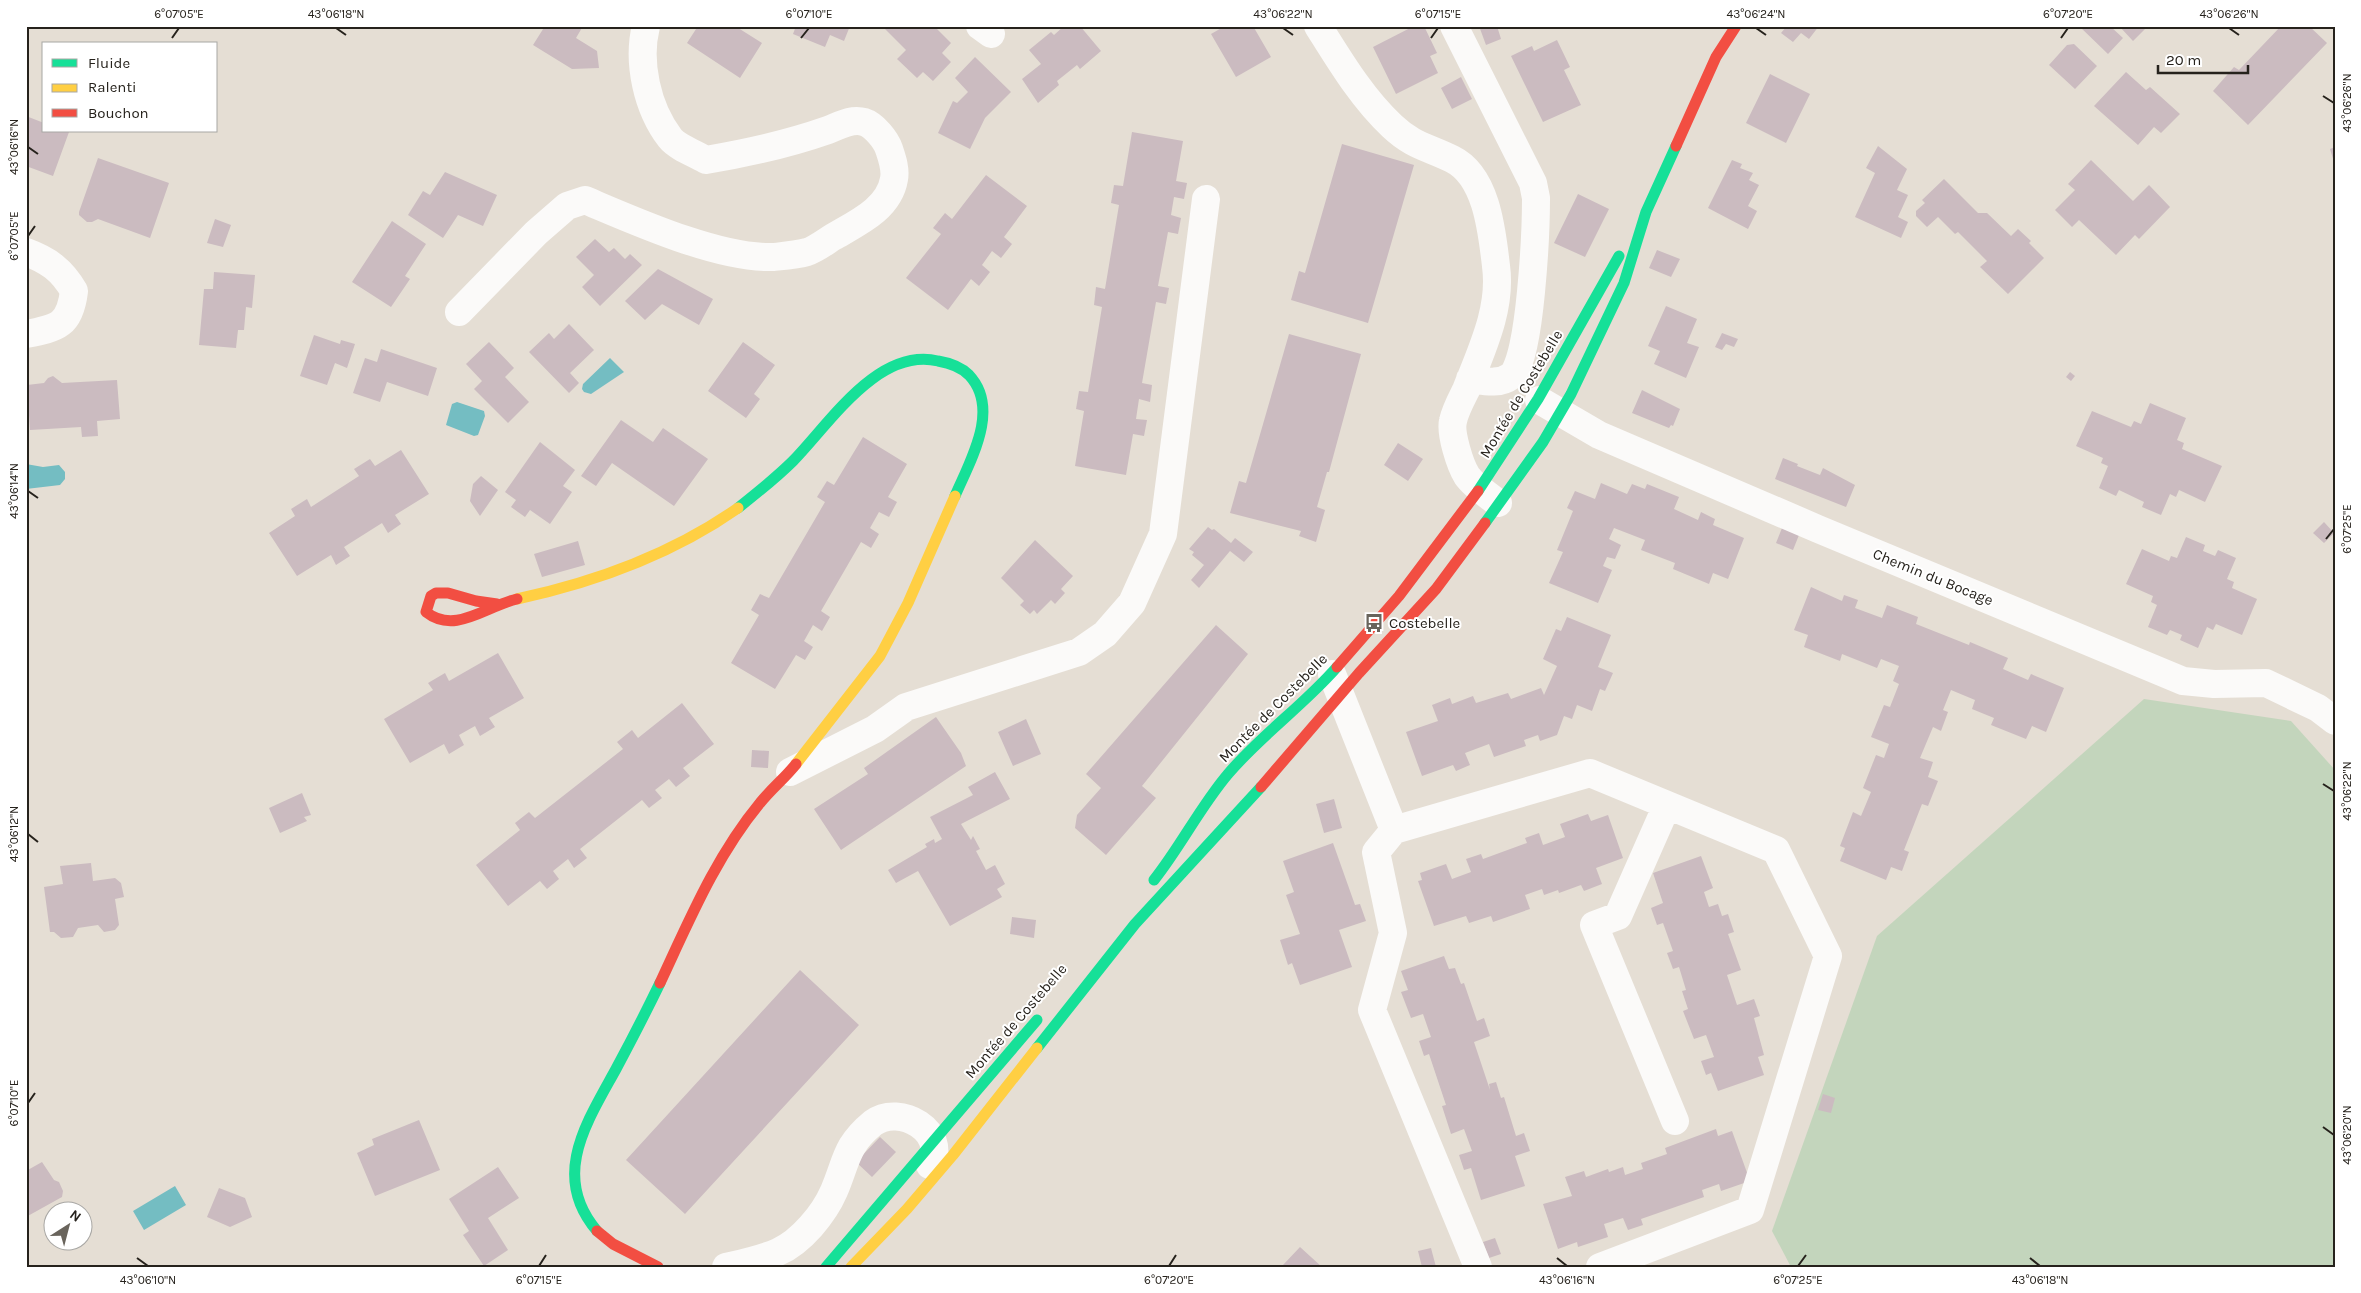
<svg xmlns="http://www.w3.org/2000/svg" width="2361" height="1293" viewBox="0 0 2361 1293" font-family="Karla,sans-serif">
<rect width="100%" height="100%" fill="#e5ded4"/>
<path fill="#c3d5bc" d="M2144 699 2291 721 2335 770V1267H1791L1772 1231 1877 936Z"/>
<path fill="#74bdc2" d="M610 358 624 372 591 394 584 392 582 389 583 384Z
M457 402 484 411 485 416 478 435 474 436 446 425 452 404Z
M26 464 43 467 59 465 65 472V479L60 485 26 489Z
M175 1186 186 1205 144 1230 133 1211Z"/>
<path fill="#cbbbc0" d="M545 26H583L576 38 597 51 599 68 572 69 533 45Z
M698 26H735L762 43 740 78 687 43Z
M796 26H850L844 41 830 35 825 47 793 34Z
M882 26H934L951 43 942 53 951 62 933 81 923 72 917 78 897 59 906 50Z
M1064 26H1080L1101 51 1080 69 1077 65 1057 81 1059 85 1038 103 1022 79 1041 64 1029 50 1051 32 1054 35Z
M1225 26H1253L1271 57 1236 77 1211 34Z
M1414 26H1424L1437 53 1430 56 1438 73 1396 94 1373 47Z
M1479 26H1497L1501 39 1486 45Z
M1787 26H1819L1809 39 1801 33 1793 42 1781 33Z
M2079 26H2110L2123 38 2108 54Z
M2121 26H2142L2145 29 2133 41 2120 27Z
M2281 26H2309L2327 43 2248 125 2213 91 2234 67 2239 70Z
M1557 40 1570 67 1564 70 1581 105 1543 122 1511 56 1532 46 1534 51Z
M2074 44 2097 66 2075 89 2049 65 2067 45Z
M975 57 1011 92 985 118 970 149 938 133 953 101 957 103 968 92 955 78Z
M2126 72 2146 90 2150 87 2180 114 2161 133 2154 127 2138 145 2094 106Z
M1770 74 1810 94 1786 143 1746 123Z
M1461 77 1472 99 1452 109 1441 88Z
M26 116 44 123V131L69 132 53 176 26 166Z
M1132 132 1183 141 1176 181 1187 183 1184 199 1174 197 1171 215 1181 218 1178 234 1168 232 1158 286 1169 288 1166 304 1156 302 1142 383 1152 385 1150 402 1139 399 1136 419 1147 420 1144 436 1133 434 1126 475 1075 466 1084 411 1076 409 1079 391 1088 392 1102 307 1094 305 1096 287 1105 289 1119 205 1111 203 1114 185 1123 186Z
M1342 144 1414 165 1368 323 1291 300 1299 271 1305 273Z
M1878 146 1907 169 1897 190 1908 195 1898 217 1908 222 1901 238 1855 217 1875 173 1866 168Z
M2335 147V162H2334L2330 149Z
M98 158 169 183 150 238 98 219 92 222H87L79 215V212Z
M1732 160 1742 164 1740 168 1753 173 1749 180 1759 185 1748 206 1757 211 1748 229 1708 208Z
M2091 160 2133 201 2149 185 2170 207 2139 239 2135 235 2116 255 2079 220 2072 227 2055 210 2075 190 2068 184Z
M445 172 497 195 483 226 458 215 443 238 408 215 423 191 430 195Z
M986 175 1027 206 1004 237 1012 244 1001 258 992 251 982 265 990 272 979 286 971 279 948 310 906 278 941 234 933 228 945 213 952 219Z
M1944 179 1978 213H1987L2011 236 2018 229 2031 241 2029 243 2044 258 2008 294 1980 267 1987 261 1958 232 1955 234 1938 217 1927 227 1916 216V211L1925 203 1922 200Z
M1578 194 1609 209 1585 257 1554 243Z
M215 219 231 225 223 247 207 243Z
M392 221 426 244 405 276 410 279 391 307 352 282Z
M595 239 609 252 614 248 625 259 630 254 642 265 600 306 582 287 594 275 576 257Z
M1657 250 1680 259 1671 277 1649 268Z
M658 269 713 299 699 325 662 304 645 320 625 301Z
M214 272 255 275 252 308 246 307 244 330H238L236 348 199 345 204 289H213Z
M1666 306 1697 319 1687 343 1699 347 1686 378 1654 364 1660 351 1648 346Z
M569 324 594 350 570 373 579 383 569 393 529 352 549 333 554 339Z
M1722 333 1738 339 1734 347 1726 344 1722 350 1715 347Z
M1289 334 1361 354 1329 472H1327L1317 507 1325 510 1316 542 1299 536 1301 531 1230 513 1239 481 1246 483Z
M314 335 340 344 341 340 355 344 347 368 335 363 327 385 300 376Z
M489 342 514 368 505 377 529 402 508 423 474 389 482 381 466 364Z
M743 342 775 365 754 394 760 399 746 418 708 391Z
M381 349 437 368 428 396 387 382 380 402 353 393 365 358 377 362Z
M2070 372 2075 376 2071 381 2066 377Z
M53 376 62 383 117 380 120 419 97 421 98 436 82 437 81 427 30 430 27 385 44 383 48 378Z
M1642 390 1680 409 1673 426 1671 425 1669 428 1632 413Z
M2150 403 2186 418 2177 440 2184 443 2182 449 2222 466 2205 502 2179 490 2176 497 2170 494 2161 515 2142 507 2144 502 2119 490 2116 496 2099 488 2108 466 2101 463 2103 458 2076 446 2092 411 2131 427 2134 421 2141 424Z
M621 420 653 442 663 428 708 459 674 506 612 463 596 486 581 476Z
M863 437 907 464 888 497 897 502 889 517 879 512 870 528 879 534 871 548 861 542 821 611 830 617 822 631 813 625 804 641 813 647 805 660 796 655 775 689 731 663 759 615 751 610 760 594 769 598 825 502 817 497 827 481 834 485Z
M540 442 575 470 563 486 572 492 550 524 530 510 525 517 511 507 516 500 505 492Z
M1398 443 1423 459 1408 481 1384 465Z
M401 450 429 494 395 515 401 524 388 533 382 523 344 547 350 556 336 565 331 555 297 576 269 533 295 516 291 509 307 499 311 507 359 476 354 469 370 459 375 466Z
M1783 458 1798 464 1797 466 1820 475 1823 468 1855 485 1846 507 1775 479Z
M481 476 498 490 480 516 470 501 473 484Z
M1601 483 1627 494 1632 484 1645 489 1647 484 1679 497 1674 509 1698 520 1701 512 1715 519 1713 525 1744 538 1728 579 1713 573 1709 584 1673 569 1675 563 1641 550 1645 540 1614 528 1609 539 1621 545 1615 559 1607 557 1603 566 1612 570 1598 603 1549 583 1563 552 1557 550 1573 511 1567 508 1575 491 1595 499Z
M2324 522 2334 533 2324 543 2313 533Z
M1208 527 1212 530 1214 529 1231 543 1235 538 1253 552 1244 562 1230 551 1199 588 1191 580 1204 565 1192 555 1194 552 1189 549Z
M1782 528 1799 535 1793 550 1776 543Z
M2186 537 2205 545 2203 551 2215 556 2218 550 2236 558 2227 579 2234 582 2232 588 2257 599 2242 635 2216 624 2213 630 2207 627 2198 648 2180 640 2182 635 2170 630 2167 635 2148 627 2157 605 2151 602 2153 596 2126 584 2142 549 2169 561 2171 556 2177 558Z
M1035 540 1073 576 1061 589 1065 593 1055 604 1051 600 1037 614 1034 610 1030 614 1020 605 1024 601 1001 578Z
M578 541 585 565 542 577 534 554Z
M1811 587 1842 601 1844 595 1858 600 1855 608 1882 618 1887 605 1918 617 1916 624 1969 645 1970 642 2008 658 2003 669 2028 680 2031 674 2064 688 2046 732 2032 726 2026 739 1991 725 1994 718 1972 709 1975 700 1951 690 1943 710 1948 712 1941 731 1933 727 1920 758 1933 762 1928 777 1938 781 1928 806 1922 804 1904 850 1909 852 1902 871 1891 867 1886 880 1840 861 1845 848 1840 846 1853 812 1861 816 1871 792 1863 788 1876 755 1884 758 1889 744 1871 737 1884 705 1890 707 1899 684 1893 681 1899 666 1881 659 1877 668 1842 654 1840 661 1804 647 1808 635 1794 630Z
M1567 617 1611 635 1598 667 1613 673 1605 691 1600 689 1592 711 1577 705 1572 719 1564 716 1557 735 1540 741 1538 735 1524 740 1526 746 1494 757 1489 744 1465 753 1470 765 1456 771 1453 765 1422 776 1406 732 1438 721 1432 705 1450 698 1452 704 1473 696 1476 703 1508 693 1511 699 1541 688 1544 695 1557 666 1543 659 1556 629 1561 631Z
M1216 625 1248 654 1142 786 1156 798 1106 855 1075 828 1077 815 1101 788 1086 774Z
M498 653 524 698 489 718 495 727 480 736 475 726 459 735 464 745 449 754 444 744 410 763 384 719 433 690 428 683 445 673 449 681Z
M682 703 714 744 683 768 690 776 676 787 669 779 655 790 662 798 649 808 642 800 580 849 587 858 574 868 568 859 553 871 559 879 547 889 540 881 508 906 476 865 520 830 515 823 529 812 535 818 623 749 617 742 632 730 638 738Z
M936 717 961 753 966 766 841 850 814 809 868 774 864 768Z
M1026 719 1041 754 1013 766 998 732Z
M752 750 769 751 768 768 751 767Z
M995 772 1010 799 961 824 971 840 973 836 980 849 976 851 985 868 986 870 995 865 1005 884 997 889 1002 897 950 926 918 871 896 883 888 870 927 847 925 844 934 839 935 843 942 839 930 817 973 795 968 787Z
M302 793 311 815 304 817 307 821 280 833 269 808Z
M1334 799 1342 828 1324 833 1316 804Z
M1588 814 1591 821 1608 815 1623 858 1596 868 1602 884 1584 891 1581 885 1559 893 1558 890 1544 895 1542 889 1525 895 1530 909 1493 922 1491 916 1469 923 1466 916 1434 926 1418 881 1422 880 1420 873 1446 864 1452 879 1471 872 1466 859 1481 854 1483 859 1527 843 1525 838 1539 833 1543 845 1565 837 1560 824Z
M1333 843 1355 905 1360 904 1366 921 1339 930 1352 967 1300 985 1292 963 1288 965 1280 940 1300 934 1286 895 1294 892 1283 861Z
M1701 856 1713 888 1704 892 1709 907 1718 904 1722 916 1728 914 1734 932 1728 934 1741 970 1727 975 1737 1005 1754 999 1760 1016 1754 1018 1764 1055 1758 1057 1764 1075 1718 1091 1711 1073 1706 1075 1701 1061 1714 1057 1706 1035 1694 1039 1683 1011 1688 1009 1682 991 1686 990 1679 967 1673 969 1667 953 1673 951 1663 923 1657 925 1651 908 1663 903 1653 873Z
M91 863 93 881 115 878 121 883 124 897 115 899 119 925 115 930 104 932 98 925 78 928 73 937 61 938 54 932H50L44 887 63 884 60 866Z
M1012 917 1036 920 1034 938 1010 934Z
M1444 956 1449 969 1455 968 1461 984 1464 983 1477 1021 1484 1018 1490 1036 1474 1042 1490 1090 1489 1084 1496 1082 1501 1098 1504 1097 1516 1136 1524 1133 1530 1151 1515 1156 1525 1186 1481 1200 1471 1168 1464 1170 1459 1155 1472 1151 1464 1129 1451 1134 1442 1106 1446 1105 1429 1054 1424 1056 1419 1041 1431 1037 1423 1014 1411 1018 1401 992 1408 990 1401 971Z
M800 970 859 1025 685 1214 626 1160Z
M1823 1094 1835 1098 1831 1113 1818 1110Z
M419 1120 440 1170 375 1196 357 1153 374 1145 372 1139Z
M1716 1129 1718 1136 1732 1131 1750 1181 1721 1191 1719 1184 1702 1190 1704 1197 1641 1219 1643 1225 1628 1230 1623 1218 1604 1224 1608 1237 1578 1247 1577 1242 1558 1249 1543 1204 1572 1196 1565 1177 1584 1171 1586 1177 1608 1169 1609 1172 1623 1167 1625 1175 1643 1169 1641 1163 1667 1154 1665 1148Z
M880 1137 896 1152 872 1177 856 1162Z
M42 1162 54 1180 59 1182 63 1191 62 1197 26 1217V1171Z
M498 1167 519 1198 488 1218 508 1250 484 1266 463 1235 469 1231 449 1199Z
M219 1188 245 1198 252 1217 230 1227 207 1217Z
M1495 1238 1501 1254 1489 1258 1483 1242Z
M1300 1247 1322 1267H1285L1283 1265Z
M1431 1248 1436 1267H1422L1418 1251Z"/>
<g fill="none" stroke-linecap="round" stroke-linejoin="round">
<path stroke="#fbfaf9" stroke-width="28" d="M980 26 991 34
M1318 26C1340 61 1362 98 1392 126 1413 146 1428 147 1452 159 1487 176 1492 232 1496 266 1502 309 1481 351 1466 390 1461 400 1455 411 1453 421 1450 433 1460 465 1467 476 1474 486 1488 495 1498 503
M1454 26 1533 183 1536 198C1536 227 1531 360 1511 376 1499 385 1484 381 1470 379
M26 252C48 260 62 270 74 291 70 325 58 328 26 334
M459 312 536 233 567 206 585 200C635 221 719 259 773 257 783 256 797 255 807 252 816 249 825 242 833 237 857 223 889 209 894 179 896 169 892 158 889 149 886 140 874 125 864 122 851 118 839 126 828 130 788 144 748 153 706 160 696 154 677 147 670 138 647 108 637 62 646 26
M1539 400 1599 435 1818 529 2183 681 2214 684 2266 683 2318 708 2335 721
M1332 674 1394 830
M790 772 875 729 906 707 1079 652 1105 634 1132 603 1163 534 1206 199
M1667 805 1618 916 1594 925 1675 1121
M726 1267C743 1263 762 1259 778 1252 801 1242 824 1214 834 1191 847 1161 845 1146 873 1123 900 1103 949 1132 930 1165
M1478 1267 1372 1010 1393 933 1376 852 1394 830 1590 773 1776 850 1828 956 1750 1210 1600 1267"/>
<path stroke="#16e098" stroke-width="11" d="M1478 491 1538 399 1619 256
M738 508C757 493 776 478 793 461 830 423 878 347 938 361 950 363 961 367 969 375 1001 409 970 461 955 496
M1485 523 1543 442 1571 394 1624 283 1646 212 1676 146
M1154 880C1181 846 1200 807 1228 774 1261 735 1304 705 1337 667
M1037 1048 1135 924 1261 787
M597 1231C550 1176 587 1122 616 1069 631 1041 646 1012 660 983
M826 1267 1037 1020"/>
<path stroke="#ffcf43" stroke-width="11" d="M517 599C596 582 671 555 738 508
M796 764 880 656 908 603 955 496
M851 1267 907 1209 953 1155 1037 1048"/>
<path stroke="#f24e42" stroke-width="11" d="M1676 146 1716 57 1736 26
M497 604 476 601 448 593H436L431 596 426 612C455 635 486 606 517 599
M1337 667 1399 596 1478 491
M1261 787 1359 673 1436 589 1485 523
M660 983C689 921 716 856 760 803 771 789 785 778 796 764
M597 1231 613 1244 658 1267"/>
</g>
<path fill="none" stroke="#26221c" stroke-width="2" d="M336 28 346 35M1283 28 1293 35M1756 28 1766 35M2229 28 2239 35M172 38 179 28M801 38 809 28M1431 38 1438 28M2061 38 2068 28M2323 96 2334 103M28 147 38 154M28 236 35 226M28 491 38 498M2326 539 2334 529M2323 784 2334 791M28 834 38 842M28 1103 35 1093M2323 1127 2334 1135M137 1258 148 1266M1557 1258 1567 1266M2030 1258 2040 1266M539 1266 546 1255M1169 1266 1176 1255M1798 1266 1806 1255"/>
<defs>
<g id="bus-bare" transform="scale(1.5)"><path d="M-5-6H5V4H4V6H2V4H-2V6H-4V4H-5ZM-3.5-4V0h7V-4ZM-3.5 1.2v1.5H-2V1.2ZM2 1.2v1.5H3.5V1.2Z" fill="#69645c" stroke="#fff" stroke-width="2.5" paint-order="stroke"/></g>
</defs>
<g fill-rule="evenodd">
<use href="#bus-bare" x="1374" y="623"/>
</g>
<g text-anchor="middle" stroke-width="4" stroke-linejoin="round" paint-order="stroke">
<g font-size="15" fill="#26221c" stroke="#fff">
<text transform="translate(1521 394) rotate(-59)" y="5">Montée de Costebelle</text>
<text transform="translate(1933 577) rotate(22)" y="5">Chemin du Bocage</text>
<text transform="translate(1273 708) rotate(-45)" y="5">Montée de Costebelle</text>
<text transform="translate(1016 1021) rotate(-49)" y="5">Montée de Costebelle</text>
</g>
<g font-size="15" fill="#26221c" stroke="#fff" text-anchor="start">
<text x="1389" y="628">Costebelle</text>
</g>
</g>
<rect width="2361" height="1293" fill="none" stroke="#ffffff" stroke-width="55"/>
<rect x="42" y="42" width="175" height="90" fill="#ffffff" stroke="#a8a7a4"/>
<rect x="52" y="59" width="25" height="8" fill="#16e098" stroke="#a8a7a4"/>
<text x="88" y="68" font-size="15" fill="#26221c">Fluide</text>
<rect x="52" y="84" width="25" height="8" fill="#ffcf43" stroke="#a8a7a4"/>
<text x="88" y="92" font-size="15" fill="#26221c">Ralenti</text>
<rect x="52" y="109" width="25" height="8" fill="#f24e42" stroke="#a8a7a4"/>
<text x="88" y="118" font-size="15" fill="#26221c">Bouchon</text>
<g transform="translate(68 1226) rotate(36)"><circle r="24" fill="#ffffff" stroke="#a8a7a4"/>
<path d="M0-4L9 19L0 12L-9 19Z" fill="#69645c"/>
<text y="-8" font-size="14" font-weight="bold" text-anchor="middle" fill="#26221c">N</text>
</g>
<path d="M2158 65v8h90v-8" fill="none" stroke="#26221c" stroke-width="2.5"/>
<text x="2166" y="65" font-size="15" fill="#26221c" stroke="#ffffff" stroke-width="4" paint-order="stroke">20 m</text>
<rect x="28" y="28" width="2306" height="1238" fill="none" stroke="#26221c" stroke-width="2"/>
<g font-size="12" text-anchor="middle" fill="#26221c">
<text x="179" y="18">6°07'05"E</text>
<text x="336" y="18">43°06'18"N</text>
<text x="809" y="18">6°07'10"E</text>
<text x="1283" y="18">43°06'22"N</text>
<text x="1438" y="18">6°07'15"E</text>
<text x="1756" y="18">43°06'24"N</text>
<text x="2068" y="18">6°07'20"E</text>
<text x="2229" y="18">43°06'26"N</text>
<text transform="translate(2347 103) rotate(-90)" y="4">43°06'26"N</text>
<text transform="translate(14 147) rotate(-90)" y="4">43°06'16"N</text>
<text transform="translate(14 236) rotate(-90)" y="4">6°07'05"E</text>
<text transform="translate(14 491) rotate(-90)" y="4">43°06'14"N</text>
<text transform="translate(2347 529) rotate(-90)" y="4">6°07'25"E</text>
<text transform="translate(2347 791) rotate(-90)" y="4">43°06'22"N</text>
<text transform="translate(14 834) rotate(-90)" y="4">43°06'12"N</text>
<text transform="translate(14 1103) rotate(-90)" y="4">6°07'10"E</text>
<text transform="translate(2347 1135) rotate(-90)" y="4">43°06'20"N</text>
<text x="148" y="1284">43°06'10"N</text>
<text x="539" y="1284">6°07'15"E</text>
<text x="1169" y="1284">6°07'20"E</text>
<text x="1567" y="1284">43°06'16"N</text>
<text x="1798" y="1284">6°07'25"E</text>
<text x="2040" y="1284">43°06'18"N</text>
</g>
</svg>
